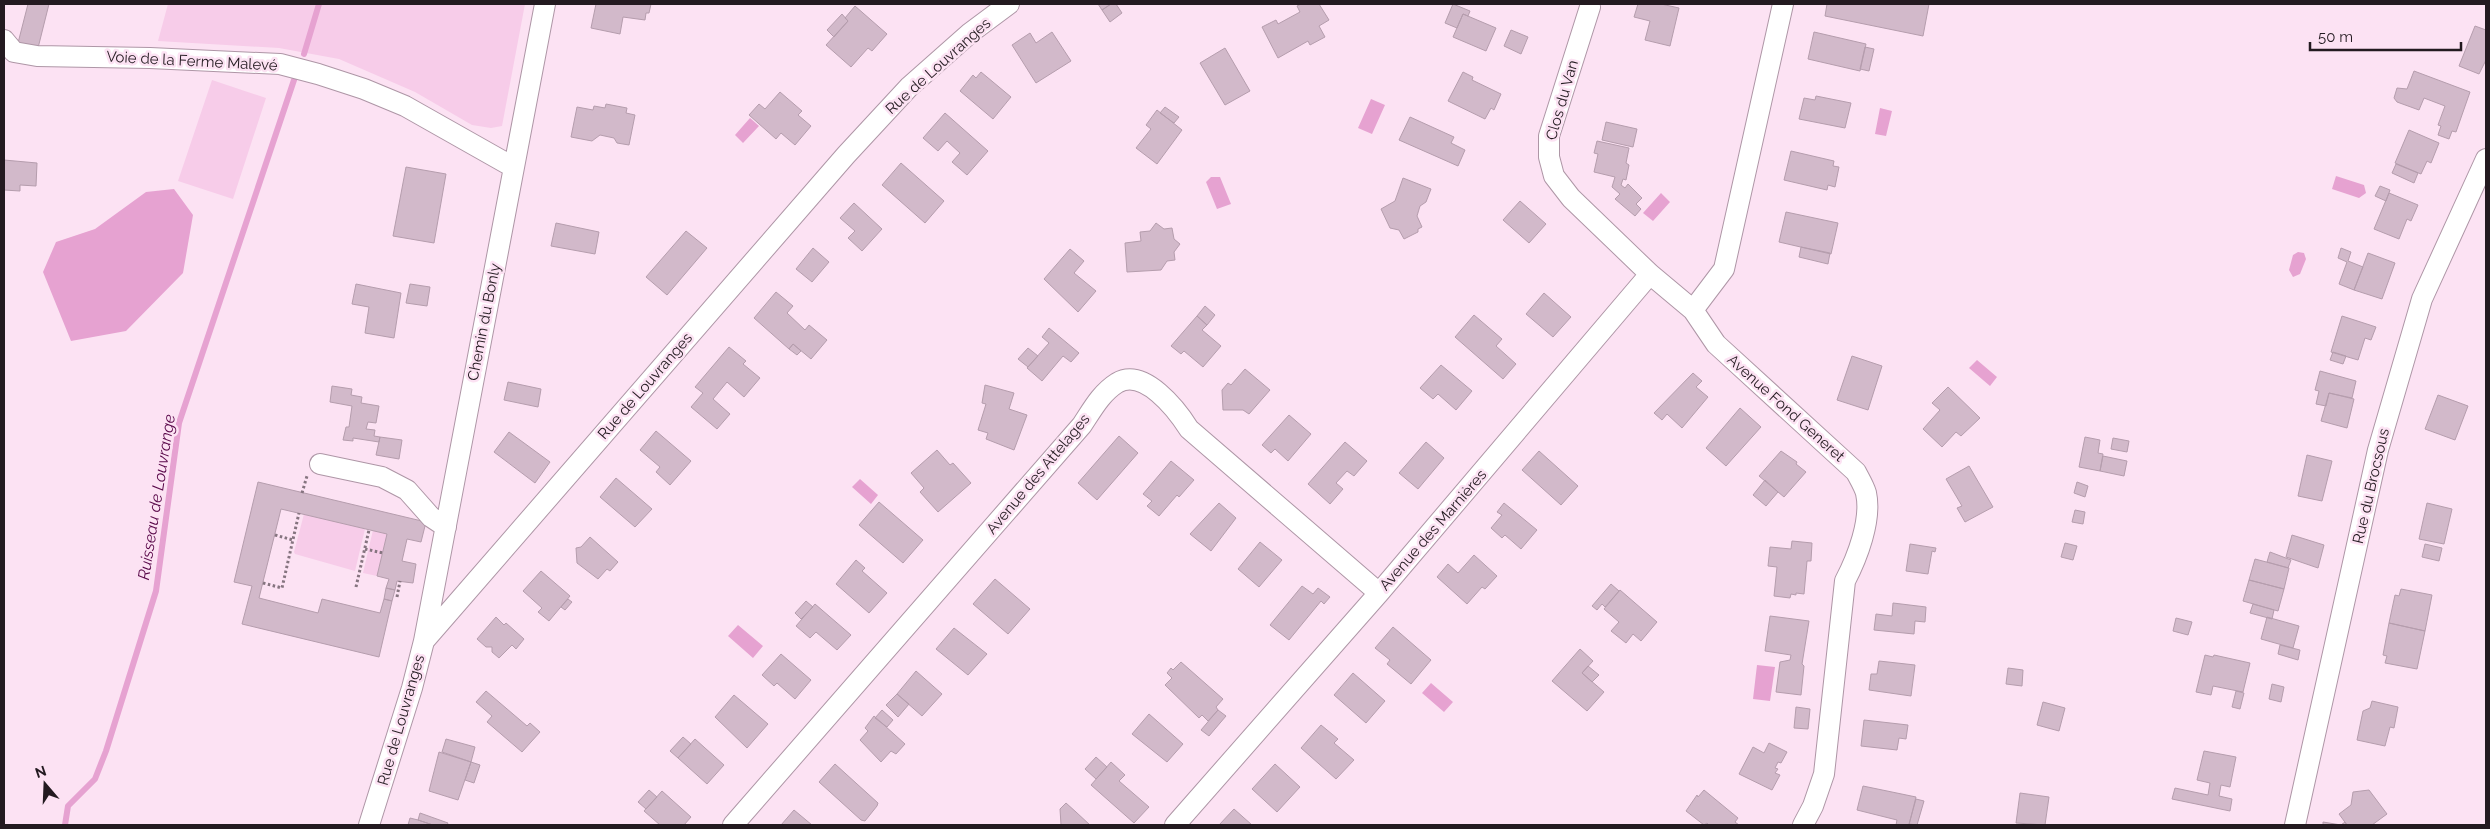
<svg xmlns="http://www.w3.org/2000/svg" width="2490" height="829" viewBox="0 0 2490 829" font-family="Raleway,sans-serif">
<rect width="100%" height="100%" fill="#fce2f3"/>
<path fill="#f7cce9" d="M168 4H525L502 126 491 128 472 125 415 92 339 59 279 48 158 41Z
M212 80 266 98 233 199 178 181Z
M304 514 365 529 355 571 295 554 294 552Z
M373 530 387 534 377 576 363 573Z"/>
<path fill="#e6a2d1" d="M1371 99 1385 105 1372 134 1358 128Z
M1880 108 1892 111 1886 136 1875 134Z
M750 118 759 126 743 143 735 135Z
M2336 176 2364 185 2366 193 2359 198 2332 189Z
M1211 177H1220L1231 204 1217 209 1206 182Z
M174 189 193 215 183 273 126 331 71 341 43 272 56 242 95 229 146 192Z
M1661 193 1670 202 1653 221 1643 213Z
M2298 252 2304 253 2306 259 2300 274 2293 277 2289 270 2293 255Z
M1977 360 1997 377 1990 386 1969 368Z
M860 479 878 495 871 504 852 487Z
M738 625 763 646 753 658 728 636Z
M1757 665 1775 667 1770 701 1753 699Z
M1431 683 1453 702 1444 712 1422 693Z"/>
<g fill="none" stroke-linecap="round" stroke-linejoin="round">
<path stroke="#e6a2d1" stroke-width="6" d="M304 54 319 4
M65 825 68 806 95 779 106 751 156 591 179 423 294 80"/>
</g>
<path fill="#d2b9ca" stroke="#b59dad" d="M28 4H49L38 48 18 43Z
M596 4H651L649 13H646L645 20 623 17 620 34 591 28Z
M1098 4H1111L1102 10Z
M1111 4H1116L1122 13 1110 22 1102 10Z
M1301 4H1319L1329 20 1319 26 1325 37 1310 45 1308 41 1278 58 1262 27 1276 20 1278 24 1300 12 1297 6Z
M1453 4 1470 11 1468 16 1463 14 1457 28 1445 23Z
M1638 4H1661L1679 8 1670 46 1645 40 1650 21 1634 17Z
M1827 4H1929L1923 36 1825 16Z
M855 6 887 34 872 51 868 48 851 67 826 45 848 21 845 18Z
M842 14 848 21 834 37 827 30Z
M1463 14 1496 28 1486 51 1453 37Z
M2475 26 2486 30V60L2479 74 2459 66Z
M1511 30 1528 37 1521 54 1504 46Z
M1052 32 1071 61 1036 83 1012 45 1030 33 1036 43Z
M1814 32 1866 44 1860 71 1808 59Z
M1865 47 1874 49 1869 71 1860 69Z
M1225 48 1250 91 1225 105 1200 63Z
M2414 71 2470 92 2456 132 2452 131 2449 139 2438 135 2441 126 2438 125 2445 106 2424 98 2419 110 2397 102 2394 98 2397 88 2407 89Z
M981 72 1011 97 993 119 960 91 973 75 976 78Z
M1463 72 1473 77 1472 80 1501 94 1494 110 1491 108 1485 119 1448 101Z
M780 92 802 111 798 115 811 126 795 145 781 133 776 139 749 115 759 104 765 109Z
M1816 96 1851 103 1845 128 1799 119 1804 98 1815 100Z
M606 104 627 108 626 113 635 115 629 145 617 143 614 138 600 135 592 141 571 137 577 107 593 110 594 106 605 108Z
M1165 107 1179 117 1174 123 1160 113Z
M1157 110 1182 130 1157 164 1136 148 1151 129 1146 125Z
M945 113 988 151 967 175 952 162 960 153 947 141 938 151 923 138Z
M1410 117 1454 137 1451 143 1465 150 1458 166 1399 140Z
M1606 122 1637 129 1633 147 1602 140Z
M2409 130 2439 143 2431 163 2427 161 2421 174 2395 163Z
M1597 141 1629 148 1626 163 1629 165 1626 180 1623 179 1621 185 1625 188 1628 184 1642 198 1636 204 1641 209 1635 216 1615 199 1620 194 1612 187 1615 177 1594 172 1598 154 1594 153Z
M1791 151 1834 161 1833 166 1839 167 1835 187 1828 185 1827 190 1784 180Z
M4 160 37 163 36 186 20 185V191L4 190Z
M901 163 944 201 925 223 882 185Z
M2396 164 2418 173 2414 183 2392 173Z
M406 167 446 174 434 243 393 236Z
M1403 178 1431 189 1426 202 1420 206 1417 216 1422 227 1418 229V232L1404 239 1399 230 1390 228 1381 209 1395 201Z
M2380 186 2390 190 2386 201 2375 196Z
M2389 193 2418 205 2411 221 2407 219 2399 239 2374 229Z
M1520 201 1546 224 1529 243 1503 220Z
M854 203 882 229 862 251 848 238 855 231 840 218Z
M1786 212 1838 223 1831 254 1779 242Z
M556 223 599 232 595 254 551 246Z
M1156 223 1164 229 1172 228 1174 239 1180 244 1174 252 1175 260 1167 261 1161 270 1127 272 1125 243 1141 241 1140 232 1150 231Z
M686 231 707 248 667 295 646 277Z
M1801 247 1830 253 1828 264 1799 257Z
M813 248 829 262 812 282 796 269Z
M2341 248 2351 252 2348 261 2363 267 2354 290 2339 284 2347 262 2338 258Z
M1070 249 1084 261 1074 273 1096 291 1078 312 1044 279Z
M2368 253 2395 263 2382 299 2354 290Z
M356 284 401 293 394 338 365 333 369 307 352 304Z
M410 284 430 287 427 306 406 303Z
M776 292 793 306 787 313 805 330 809 325 827 340 811 359 793 344 789 349 754 318Z
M1544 293 1571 317 1553 337 1526 314Z
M1205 306 1215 315 1207 325 1197 316Z
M1474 315 1502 339 1496 346 1516 364 1503 379 1455 337Z
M1197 316 1207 325 1202 330 1221 346 1203 367 1184 351 1181 354 1171 346Z
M2342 316 2376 327 2371 340 2365 338 2358 360 2331 352Z
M1049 328 1079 353 1071 362 1063 356 1042 381 1027 368 1049 343 1042 337Z
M793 344 801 351 797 355 789 349Z
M729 347 746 361 743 364 760 378 744 397 727 382 713 399 730 414 717 429 691 407 703 393 695 387Z
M1028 348 1038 356 1028 367 1018 359Z
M2333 352 2346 356 2343 364 2330 360Z
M1852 356 1882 366 1868 410 1837 400Z
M1441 365 1472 391 1456 410 1438 394 1433 399 1420 388Z
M1245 369 1270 390 1249 414 1243 410H1223L1222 390 1228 383 1231 385Z
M2320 371 2356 381 2352 398 2329 393 2326 406 2316 404 2319 391 2315 390Z
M1693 373 1702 381 1696 387 1708 397 1682 428 1667 414 1662 420 1654 413Z
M508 382 541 389 538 407 504 400Z
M985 385 1014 393 1009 409 1027 415 1014 450 986 439 988 433 978 430 986 404 982 403Z
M332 386 352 389 351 395 362 397 361 403 379 406 376 423 368 422 366 429 375 430 374 436 380 437 379 442 353 438V441L343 440 346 427H349L352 406 330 402Z
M1948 387 1980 418 1961 436 1956 432 1942 447 1923 429 1940 410 1932 403Z
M2329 393 2354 399 2347 428 2321 421Z
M2438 395 2468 406 2455 440 2425 429Z
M1740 408 1761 427 1726 466 1706 448Z
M1289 415 1311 434 1288 461 1275 449 1271 453 1262 445Z
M656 431 691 461 670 485 656 472 660 467 640 450Z
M509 432 550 462 535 483 494 452Z
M1119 436 1138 453 1097 500 1078 483Z
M380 437 402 440 399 459 376 455Z
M2085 437 2100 440 2098 453 2103 454 2100 471 2079 467Z
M2113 438 2129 441 2127 452 2111 449Z
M1345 442 1367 461 1354 476 1347 471 1336 483 1343 489 1330 504 1308 484Z
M1426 442 1444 458 1418 489 1399 473Z
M937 450 950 465 953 463 971 483 938 512 920 492 924 488 911 473Z
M1539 451 1578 486 1561 505 1522 470Z
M1781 451 1797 462 1796 464 1806 472 1784 497 1759 476Z
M2307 455 2332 461 2322 501 2298 496Z
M2103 456 2127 461 2124 476 2100 471Z
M1171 461 1194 480 1179 497 1177 495 1159 516 1147 506 1152 501 1143 494Z
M1969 466 1993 507 1965 522 1957 508 1962 506 1946 479Z
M616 478 652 509 635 527 600 497Z
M1765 480 1778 492 1766 506 1753 495Z
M258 482 426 522 421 542 407 539 402 561 416 564 413 583 397 581 395 590 386 588 389 579 377 576 387 534 281 509 259 598 318 613 322 599 380 613 384 599 392 601 379 657 242 624 252 586 234 582Z
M2077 482 2088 486 2085 497 2074 493Z
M879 502 923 540 903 563 859 525Z
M1219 503 1236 518 1211 551 1190 534Z
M1504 503 1537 530 1521 549 1505 535 1502 538 1491 528 1502 515 1497 512Z
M2427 503 2452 509 2444 544 2419 539Z
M2075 510 2085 512 2083 524 2072 522Z
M2292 535 2324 545 2318 568 2286 557Z
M590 537 618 562 610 571 607 569 598 579 577 563 576 548 581 547Z
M1792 541 1812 543 1811 561H1807L1804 594 1796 593V595L1791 594 1790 598 1774 596 1777 567 1768 566 1770 547 1791 549Z
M1260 542 1282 560 1259 587 1238 569Z
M2065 543 2077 546 2073 560 2061 557Z
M1910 544 1936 548 1935 552 1932 551 1928 574 1906 571Z
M2425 544 2442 548 2439 561 2422 557Z
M2270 552 2291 560 2288 568 2267 562Z
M1474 555 1497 576 1485 589 1482 587 1467 604 1437 577 1448 564 1458 573Z
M2255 559 2289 568 2284 589 2249 580Z
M856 560 865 568 862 571 887 593 869 613 836 584Z
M541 571 570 596 549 621 538 612 542 608 523 591Z
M995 579 1030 609 1008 634 973 604Z
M2249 580 2284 589 2278 611 2243 601Z
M1611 584 1619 591 1605 607 1602 604 1597 610 1592 606Z
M1302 586 1313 594 1318 588 1330 597 1324 604 1321 601 1289 640 1270 625Z
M386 588 395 590 392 601 384 599Z
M2401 589 2432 595 2425 631 2389 623 2395 595 2399 596Z
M1620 590 1657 622 1641 641 1633 634 1626 643 1611 631 1619 622 1604 609Z
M568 599 572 602 565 610 561 607Z
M806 601 813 607 801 619 795 613Z
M1893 603 1926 607 1925 622 1915 621 1914 634 1874 630 1876 614 1892 616Z
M815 604 851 635 837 650 816 632 810 638 796 626Z
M2253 604 2274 610 2272 619 2250 613Z
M1770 616 1809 621 1802 664 1804 666 1801 695 1776 692 1780 662 1790 660 1791 655 1765 651Z
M496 617 504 625 506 623 524 639 516 649 512 645 499 658 492 652V647H486L477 639Z
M2267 617 2299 626 2293 648 2261 639Z
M2176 618 2192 622 2188 635 2173 631Z
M2389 623 2425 631 2417 669 2385 663 2387 656 2383 655Z
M1393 627 1431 660 1411 684 1387 664 1390 660 1375 648Z
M954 628 987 654 968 675 936 649Z
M2280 645 2300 650 2298 660 2278 654Z
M1580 649 1593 661 1582 673 1604 692 1587 711 1552 681Z
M781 654 811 680 795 699 777 683 774 686 762 675Z
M2205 655 2213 657 2214 655 2250 663 2243 692 2213 686 2211 695 2196 692Z
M1879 661 1915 665 1911 696 1869 690 1871 674H1877Z
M1181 662 1223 699 1216 707 1218 710 1208 721 1202 715 1199 718 1165 685 1172 678 1167 673 1171 668 1173 670Z
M1588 666 1599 675 1592 682 1582 673Z
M2008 668 2023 670 2022 686 2006 684Z
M916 671 942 694 922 716 897 694Z
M1353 673 1385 701 1366 723 1334 695Z
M2272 684 2284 687 2281 702 2269 699Z
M486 691 527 726 530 723 540 732 522 752 487 722 492 716 476 702Z
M2236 691 2244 693 2240 709 2232 707Z
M897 694 909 704 898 717 886 705Z
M734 695 768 724 747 748 715 717Z
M2372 701 2398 707 2394 728 2390 727 2385 746 2357 740 2363 711 2370 708Z
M2043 702 2065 708 2059 731 2037 725Z
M1796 707 1810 709 1808 729 1794 728Z
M882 710 893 720 887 727 875 718Z
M1218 710 1226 716 1209 736 1201 730Z
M1149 714 1183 744 1167 762 1132 734Z
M874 716 905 744 896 754 891 751 881 762 860 740 868 731 865 728Z
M1864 720 1908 725 1906 739 1899 738 1897 750 1861 746Z
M1321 725 1338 739 1334 743 1354 760 1336 779 1301 748Z
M683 737 691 744 678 758 670 751Z
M446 739 475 747 471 762 442 752Z
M695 739 724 765 707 784 678 758Z
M1769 743 1787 752 1781 763 1778 762 1775 768 1778 769 1775 773 1780 775 1772 790 1739 774 1753 747 1764 753Z
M2204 751 2236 757 2230 787 2221 785 2219 796 2232 799 2230 811 2172 799 2175 788 2208 795 2210 783 2197 780Z
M439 752 471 762 458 800 429 791Z
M1096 757 1107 767 1096 779 1085 769Z
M471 762 480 765 474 783 465 780Z
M1111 762 1125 775 1119 781 1149 807 1134 823 1091 785Z
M835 764 878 803 877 806 865 821 861 820 819 782Z
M1275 764 1300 787 1277 812 1252 789Z
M1863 786 1916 797 1909 825H1896L1897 820 1857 810Z
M649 790 657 797 646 809 638 802Z
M1704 790 1738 818 1735 822 1739 825H1709L1707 823 1704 825 1686 811 1697 795 1698 797Z
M2369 790 2387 814 2372 825H2347L2339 814 2351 805 2353 792Z
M662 791 691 817 684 825H660L644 811Z
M2020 793 2049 797 2045 825 2016 823Z
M1916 799 1924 801 1917 825 1909 824Z
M1066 803 1076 812 1090 825H1061L1060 809Z
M1234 809 1252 825H1219Z
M794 810 812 825H781Z
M420 813 448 823 447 825H433L418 820Z
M410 818 418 820 433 825H408Z
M2323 822 2341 825 2345 822 2347 825H2323Z"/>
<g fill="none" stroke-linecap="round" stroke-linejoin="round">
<g stroke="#ae96a6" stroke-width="22">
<path id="minor" d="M1590 7 1549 136V157L1554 176 1571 198 1650 274 1693 310 1716 344 1856 472C1859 478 1864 486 1866 493 1872 520 1857 558 1845 581L1824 774 1813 806 1803 825
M4 40 14 52 37 56 150 58 280 64 318 74 364 89 405 106 513 167
M1693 310 1724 269 1783 4
M320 464 382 477 407 490 431 517 446 527
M424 641 846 155 909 87 970 33 1009 4
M369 825 412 688 424 641 545 4
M733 825 1082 425C1092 410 1101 393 1117 383 1144 367 1177 410 1189 429L1379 593
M1175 825 1379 593 1650 274
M2295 825 2378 450 2422 299 2486 159"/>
</g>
<path stroke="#85747f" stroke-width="3" stroke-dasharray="2.5 2.5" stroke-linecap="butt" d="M302 493 307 476
M275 535 293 540
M365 549 383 553
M263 583 282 588 299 513
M356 587 369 530
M397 597 400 581"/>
<use href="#minor" stroke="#fff" stroke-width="20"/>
</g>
<g text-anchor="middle" stroke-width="5" stroke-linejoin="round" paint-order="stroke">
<g font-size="15" fill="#231a20" stroke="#fce2f3">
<text transform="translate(192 61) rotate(3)" y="5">Voie de la Ferme Malevé</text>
<text transform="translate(938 66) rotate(-42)" y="5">Rue de Louvranges</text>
<text transform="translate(1562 100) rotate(-74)" y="5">Clos du Van</text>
<text transform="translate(484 322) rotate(-79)" y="5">Chemin du Bonly</text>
<text transform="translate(645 386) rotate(-49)" y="5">Rue de Louvranges</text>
<text transform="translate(1786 408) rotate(42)" y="5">Avenue Fond Generet</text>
<text transform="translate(1038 474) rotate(-50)" y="5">Avenue des Attelages</text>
<text transform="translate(2371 486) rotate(-77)" y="5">Rue du Brocsous</text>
<text transform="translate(1433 530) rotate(-49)" y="5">Avenue des Marnières</text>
<text transform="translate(401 720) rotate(-74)" y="5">Rue de Louvranges</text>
</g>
<g font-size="16" font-style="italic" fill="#570547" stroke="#fce2f3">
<text transform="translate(156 497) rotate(-81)" y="6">Ruisseau de Louvrange</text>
</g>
</g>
<rect width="2490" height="829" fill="none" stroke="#231a20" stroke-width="10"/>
<g transform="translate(45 784) rotate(341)" stroke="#fce2f3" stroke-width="4" paint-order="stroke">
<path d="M0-4L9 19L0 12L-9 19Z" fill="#231a20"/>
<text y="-8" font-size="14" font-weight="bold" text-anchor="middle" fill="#231a20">N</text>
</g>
<path d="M2310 42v8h151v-8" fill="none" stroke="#231a20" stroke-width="2.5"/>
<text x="2318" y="42" font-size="15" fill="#231a20" stroke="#fce2f3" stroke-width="4" paint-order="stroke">50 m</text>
</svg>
